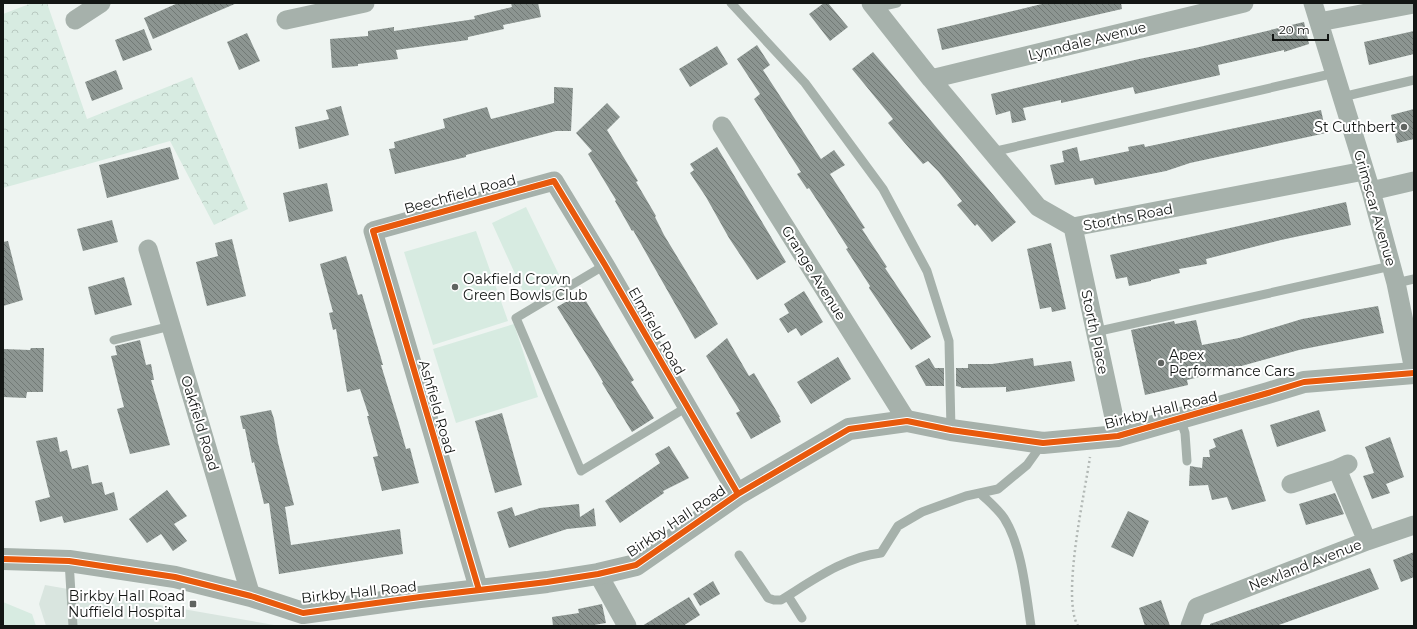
<svg xmlns="http://www.w3.org/2000/svg" width="1417" height="629" viewBox="0 0 1417 629" font-family="Montserrat,sans-serif">
<defs>
<pattern id="forest-crowns" width="20" height="18" patternUnits="userSpaceOnUse"><rect width="20" height="18" fill="#d7ebe1"/><path d="M2 6a3 3 0 1 1 6 0M12 15a3 3 0 1 1 6 0" fill="none" stroke="#b8c9c0"/></pattern>
<pattern id="building-back-hatch" width="6" height="6" patternUnits="userSpaceOnUse"><rect width="6" height="6" fill="#8c9591"/><path d="M-1 5l2 2M0 0l6 6M5-1l2 2" fill="none" stroke="#717975"/></pattern>
</defs>
<rect width="100%" height="100%" fill="#eef4f1"/>
<path fill="#d9e5df" d="M45 585 274 625V626H46L39 604Z"/>
<path fill="#d7ebe1" d="M526 207 563 283 527 300 492 223Z
M476 231 508 321 433 345 404 252Z
M514 324 538 397 456 423 433 349Z
M3 602 32 614 36 626H3Z"/>
<path fill="url(#forest-crowns)" d="M32 3H47L87 119 192 77 248 209 214 225 170 141 3 188V14Z"/>
<path fill="url(#building-back-hatch)" d="M178 3H237L153 39 144 18Z
M511 3H538L541 17 503 25 504 29 468 37V40L396 50 398 59 358 64V66L332 68 330 39 368 36V31L394 27V31L475 19 474 16 512 7Z
M824 3H828L848 27 830 41 809 14Z
M1046 3H1121L1122 9 942 50 937 29Z
M1304 22 1309 44 1284 52V50L1218 65 1220 75 1135 94 1133 87 1061 103V100L1023 108 1026 120 1012 123 1010 111 996 115 991 94 1139 59 1195 48Z
M144 29 152 50 123 61 115 40Z
M1414 31V54L1369 65 1364 42Z
M247 33 260 61 239 70 227 42Z
M757 45 770 65 763 70 821 159 834 150 845 165 830 174 865 228 862 229 887 267 885 268 931 337 911 350 869 288 870 286 846 249 848 248 834 226 809 188 807 189 797 174 801 172 754 99 760 94 737 59Z
M717 46 728 64 690 87 679 69Z
M873 52 1016 222 992 242 977 224 975 226 957 205 962 201 938 171 928 161 923 164 903 141 888 123 893 119 852 69Z
M116 70 123 89 92 101 85 82Z
M554 87 573 88 571 131H556L466 155V157L395 174 389 149 395 148 394 142 445 128 443 119 487 107 491 119 554 103Z
M607 103 620 117 607 130 638 181 636 182 656 216 655 217 664 235 718 324 695 339 633 230 632 231 615 201 616 200 588 154 592 151 576 133Z
M341 106 349 135 299 149 295 127 329 119 326 110Z
M1414 109V139L1397 143 1391 115Z
M1321 110 1326 133 1190 163 1166 171 1095 185 1093 178 1055 185 1050 165 1064 162 1062 151 1077 147 1080 161 1129 151 1128 147 1144 144 1145 147Z
M170 147 179 179 107 198 99 165Z
M717 147 786 262 757 280 729 238 706 197 690 173 694 170 690 164Z
M327 183 333 211 289 222 283 193Z
M1346 202 1351 225 1281 240 1206 259 1207 264 1179 269 1180 273 1151 280V281L1129 286 1127 277 1116 279 1110 255Z
M112 220 118 242 83 251 77 229Z
M232 239 246 296 207 306 196 262 218 256 215 243Z
M8 241 23 300 3 306V242Z
M1051 243 1066 309 1052 312 1051 307 1040 309 1027 249Z
M346 256 358 295 362 294 378 348 383 365H381L399 424 406 449 410 448 419 483 382 491 373 457 378 456 367 416H369L360 389 347 392 336 329 333 330 329 313 333 312 320 264Z
M124 277 132 305 95 315 88 287Z
M804 291 823 322 801 336 796 328 788 333 779 319 789 313 784 304Z
M581 293 634 380 631 382 654 418 632 432 602 383 603 382 591 362 557 307Z
M1378 306 1384 333 1299 350 1227 370 1187 380 1188 385 1145 395 1131 330 1174 321 1175 324 1196 320 1202 345 1239 338 1302 319Z
M727 338 749 376 754 373 780 417H779L781 422 751 439 736 413 740 411 706 356Z
M140 340 146 365 151 364 154 380H151L170 445 130 454 117 409 124 407 111 356 117 355 115 346Z
M31 348H44L43 392H27L26 398 3 397V349L30 350Z
M838 357 851 379 811 404 797 382Z
M929 358 935 368H944V386H926L915 366Z
M1033 358 1034 366 1071 361 1075 381 1006 392V387L961 388V387L956 386V368H968V364H992Z
M271 410 274 419 278 443 294 505 285 507 291 545 400 529 403 554 279 574 269 503 264 504 254 462 252 463 245 429H243L240 416Z
M1319 410 1326 431 1277 447 1270 425Z
M502 413 522 485 495 493 475 421Z
M1242 429 1266 501 1232 510 1227 497 1212 500 1208 485 1189 486 1190 466 1202 468 1203 457H1210L1209 450 1216 447 1213 439Z
M57 437 60 452 67 450 72 469 88 465 92 484 102 482 105 495 114 492 118 510 64 523 62 516 40 522 35 501 50 497 36 441Z
M1390 437 1404 477 1386 484 1390 493 1372 499 1363 476 1374 473 1365 447Z
M669 446 689 478 663 491 664 493 620 523 605 501 660 463 655 454Z
M167 490 187 516 174 524 187 541 173 551 161 534 147 543 129 519Z
M1335 493 1344 514 1306 525 1299 504Z
M579 504 580 517 594 508 596 526 567 529 509 548 497 512 512 507 515 516 540 508Z
M1128 511 1149 521 1133 557 1111 547Z
M1414 552V577L1401 582 1393 560Z
M1370 568 1379 589 1276 626H1210V624Z
M713 581 720 594 700 606 693 594Z
M689 597 700 615 683 626H642Z
M1161 600 1170 626H1145L1139 608Z
M602 604 606 623 588 626H553L552 617 579 613 578 609Z"/>
<g fill="none" stroke-linecap="round" stroke-linejoin="round">
<path stroke="#b2b8b5" stroke-width="2.5" stroke-dasharray="2 3" stroke-linecap="butt" d="M1078 626C1061 598 1085 492 1090 457"/>
<path stroke="#a6b1ab" stroke-width="9" d="M731 3 805 83 883 189 927 271 949 341 951 430
M875 8 897 3
M1342 97 1414 80
M992 152 1335 73
M605 265 516 318 581 471 687 407
M1396 283 1414 279
M1095 332 1391 266
M114 340 171 326
M1180 418 1185 433 1187 461
M980 493C988 501 998 509 1004 518 1022 546 1026 593 1031 626
M739 555 768 598 774 600H781C812 581 844 557 881 553L898 526 922 512 966 496 998 489 1027 465 1042 444
M69 561 73 626
M788 596 802 618"/>
<path stroke="#a6b1ab" stroke-width="19" d="M871 3 931 79 1038 207 1073 227 1364 171
M1313 3 1371 191 1396 283 1414 370
M75 20 101 3
M286 20 365 3
M1319 22 1414 4
M931 79 1244 3
M722 126 907 421
M1371 191 1414 181
M1073 227 1118 436
M148 249 251 596
M1337 469 1367 541
M1291 484 1337 469 1348 464
M598 574 627 626
M479 590 373 231 554 181 605 265 738 494
M1190 626 1197 607 1367 541 1414 525"/>
<path stroke="#a6b1ab" stroke-width="22" d="M3 559 69 561 175 577 251 596 303 613 420 597 547 582 598 574 636 565 738 494 849 429 907 421 951 430 1043 443 1118 436 1268 393 1304 382 1414 373"/>
<g stroke="#fff" stroke-width="8">
<path id="cycleway" d="M3 559 69 561 175 577 251 596 303 613 420 597 547 582 598 574 636 565 738 494 849 429 907 421 951 430 1043 443 1118 436 1268 393 1304 382 1414 373
M479 590 373 231 554 181 605 265 738 494"/>
</g>
<use href="#cycleway" stroke="#e8590c" stroke-width="6"/>
</g>
<g fill="#606461" stroke="#fff" stroke-width="1.5">
<circle cx="1404" cy="127" r="4"/>
<circle cx="455" cy="287" r="4"/>
<circle cx="1161" cy="363" r="4"/>
<rect x="189" y="600" width="8" height="8" rx="2"/>
</g>
<g text-anchor="middle" stroke-width="4" stroke-linejoin="round" paint-order="stroke">
<g font-size="14" fill="#131614" stroke="#fff">
<text transform="translate(1087 41) rotate(-14)" y="5">Lynndale Avenue</text>
<text transform="translate(460 194) rotate(-15)" y="5">Beechfield Road</text>
<text transform="translate(1375 208) rotate(74)" y="5">Grimscar Avenue</text>
<text transform="translate(1128 217) rotate(-11)" y="5">Storths Road</text>
<text transform="translate(814 273) rotate(58)" y="5">Grange Avenue</text>
<text transform="translate(657 331) rotate(60)" y="5">Elmfield Road</text>
<text transform="translate(1095 332) rotate(78)" y="5">Storth Place</text>
<text transform="translate(437 407) rotate(74)" y="5">Ashfield Road</text>
<text transform="translate(1161 410) rotate(-14)" y="5">Birkby Hall Road</text>
<text transform="translate(200 423) rotate(73)" y="5">Oakfield Road</text>
<text transform="translate(676 521) rotate(-34)" y="5">Birkby Hall Road</text>
<text transform="translate(1305 565) rotate(-21)" y="5">Newland Avenue</text>
<text transform="translate(359 592) rotate(-6)" y="5">Birkby Hall Road</text>
</g>
<g font-size="14" fill="#131614" stroke="#fff" text-anchor="end">
<text x="1396" y="132">St Cuthbert</text>
<text x="463" y="284" text-anchor="start">Oakfield Crown<tspan x="463" dy="16">Green Bowls Club</tspan></text>
<text x="1169" y="360" text-anchor="start">Apex<tspan x="1169" dy="16">Performance Cars</tspan></text>
<text x="185" y="601">Birkby Hall Road<tspan x="185" dy="16">Nuffield Hospital</tspan></text>
</g>
</g>
<rect width="1417" height="629" fill="none" stroke="#131614" stroke-width="8"/>
<path d="M1273 34v6h55v-6" fill="none" stroke="#131614" stroke-width="2"/>
<text x="1279" y="34" font-size="12" fill="#131614" stroke="#ffffff" stroke-width="3" paint-order="stroke">20 m</text>
</svg>
